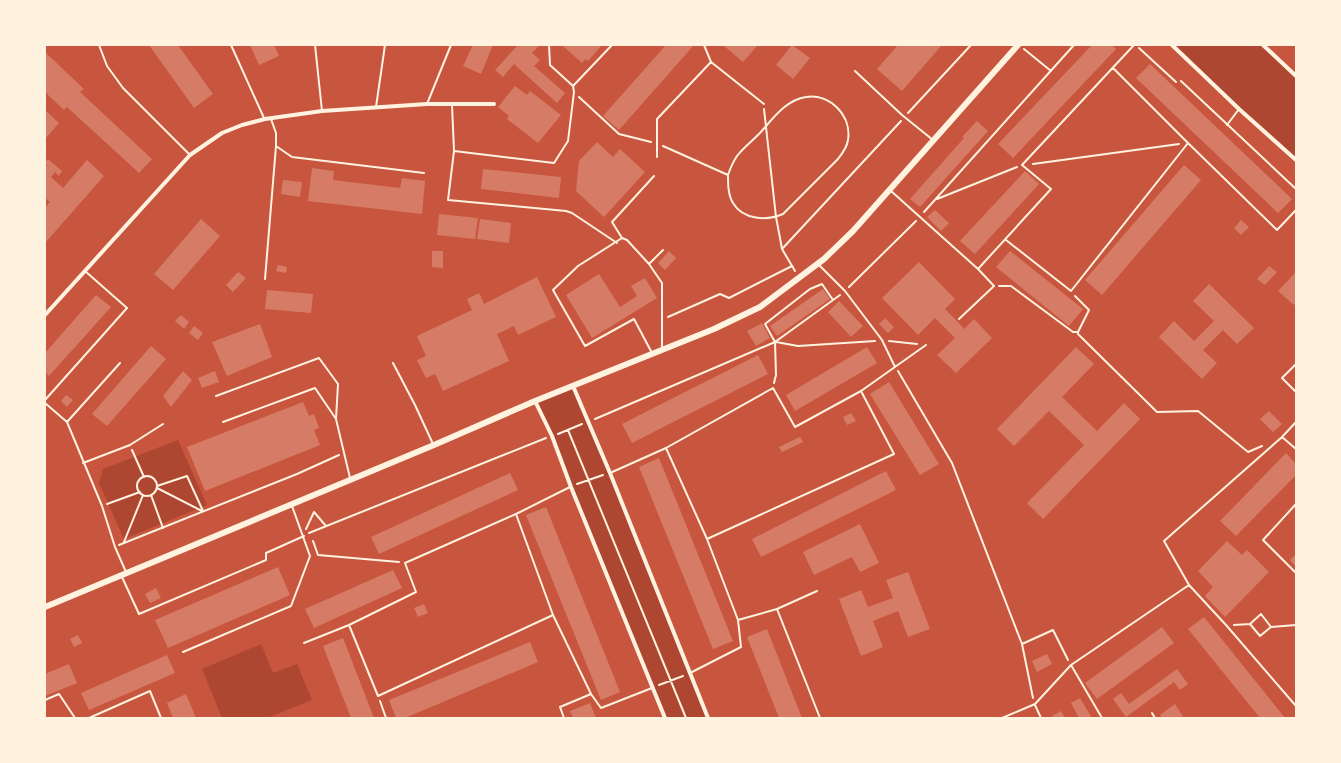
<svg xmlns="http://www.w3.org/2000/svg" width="1341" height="763" viewBox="0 0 1341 763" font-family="'Open Sans',sans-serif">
<rect width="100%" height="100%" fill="#c8553d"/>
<path fill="#ae4732" d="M1172 45H1263L1296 76V160Z
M573 386 708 718H665L552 436 535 401Z
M178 440 207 505 124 539 99 483 103 469Z
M261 644 273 673 297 664 312 700 267 718H222L202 669Z"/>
<path fill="#d67c66" d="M149 45H178L213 94 194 108Z
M250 45H274L279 56 259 65Z
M473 45H493L481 74 463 66Z
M518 45H540L532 53 540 60 534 66 565 93 557 103 514 64 503 77 495 70Z
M562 45H602L588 61 585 59 582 63Z
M666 45H694L619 130 603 116Z
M723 45H758L743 62Z
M792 45 810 58 793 79 776 65Z
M898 45H942L902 91 877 69Z
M1092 45H1112L1116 49 1013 158 998 144Z
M46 53 84 89 80 92 152 159 139 173 67 107 64 110 45 92Z
M1150 64 1292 199 1278 213 1136 78Z
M515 86 527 95 530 91 561 115 538 143 507 119 509 116 498 107Z
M45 110 59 123 45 139Z
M977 121 988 131 920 207 910 199 964 138 962 137Z
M597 142 613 157 620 149 645 172 604 217 576 191 579 161Z
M48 159 62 171 59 176 55 172 51 177 63 188 87 160 104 176 45 243V208L50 202 45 198V168L47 165 45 162Z
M1184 165 1201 180 1102 295 1085 280Z
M312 168 334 171 333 180 400 188 402 178 425 181 422 214 308 201Z
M483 169 561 177 559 198 481 189Z
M1025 171 1039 184 975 254 960 241Z
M283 180 302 182 300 197 281 194Z
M935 210 949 223 941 231 927 217Z
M439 214 478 218 475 239 437 235Z
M201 219 220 236 173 290 154 274Z
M480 219 511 223 509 243 477 239Z
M1241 220 1249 227 1241 235 1234 228Z
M432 251H443V268L432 267Z
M669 251 676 258 665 270 658 263Z
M1010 251 1083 309 1069 326 996 267Z
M919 262 955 299 945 309 957 321 964 329 974 319 992 338 956 373 937 355 955 338 935 318 918 335 882 298Z
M278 265 287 267 286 273 276 271Z
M1269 266 1277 272 1265 285 1257 279Z
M238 272 246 278 233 292 226 285Z
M1296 272V303L1294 305 1278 291Z
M599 274 620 307 637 296 631 286 645 278 657 298 592 338 566 295Z
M537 277 556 317 518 335 514 326 497 334 509 361 443 391 435 374 426 378 417 360 426 356 417 336 472 310 467 299 479 293 484 304Z
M1209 284 1254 328 1237 344 1223 330 1203 350 1217 363 1202 379 1159 337 1174 321 1194 341 1214 321 1193 301Z
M823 289 830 299 777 336 770 326Z
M267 290 313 294 311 313 265 309Z
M96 295 111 307 49 376 45 372V353Z
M839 301 863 326 851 337 828 312Z
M181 315 189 322 184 329 175 321Z
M885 318 894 327 888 333 879 324Z
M762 323 770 338 756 346 747 331Z
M260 324 272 357 227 376 212 342Z
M194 326 203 333 198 340 189 333Z
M151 346 166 359 107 426 92 414Z
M867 347 877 363 795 411 786 395Z
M1076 347 1094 364 1062 397 1097 431 1124 403 1140 419 1043 519 1027 503 1084 445 1049 411 1014 446 997 429Z
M758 355 768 374 632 443 622 424Z
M183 371 192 380 171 407 163 396Z
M215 371 219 382 202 388 198 378Z
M889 382 939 464 920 475 870 394Z
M66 395 73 400 67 407 61 401Z
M303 402 309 416 314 414 319 428 314 430 320 445 205 491 187 447Z
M1269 411 1282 424 1273 432 1260 419Z
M851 413 856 421 847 425 843 417Z
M800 437 803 442 782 452 779 447Z
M1286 453 1296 464V475L1236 536 1220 521Z
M659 458 733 641 713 649 639 467Z
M886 471 896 490 761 557 752 539Z
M510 473 518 490 379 554 371 537Z
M546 507 620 692 601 700 526 515Z
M860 524 879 563 860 572 852 557 814 575 803 552Z
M1227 541 1242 555 1247 550 1269 572 1225 617 1205 596 1213 587 1198 571Z
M1296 554V567L1290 560Z
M278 567 290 595 168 648 155 620Z
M393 570 402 588 314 628 305 609Z
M908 572 930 629 908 637 898 611 873 621 883 647 861 656 839 599 861 590 868 607 893 598 886 580Z
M156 588 161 598 150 603 145 594Z
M424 604 428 613 418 617 414 608Z
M1204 617 1285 718H1260L1188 629Z
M1162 627 1174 643 1097 699 1085 683Z
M767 629 802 718H779L747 637Z
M78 635 82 643 74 647 70 639Z
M343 638 374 718H351L323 646Z
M530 642 538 662 405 718H396L389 700Z
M1047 654 1052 664 1037 672 1032 661Z
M167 655 175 673 89 710 81 693Z
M69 664 77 683 45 696V674Z
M1177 669 1188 684 1180 690 1174 682 1126 717 1113 699 1121 693 1129 704Z
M186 694 196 718H173L167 703Z
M1080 698 1092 718H1079L1071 703Z
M590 703 596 718H573L570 711Z
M1175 704 1184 718H1162L1160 715Z
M1061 711 1065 718H1053L1052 716Z"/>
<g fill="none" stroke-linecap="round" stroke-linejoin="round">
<path stroke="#fff3e0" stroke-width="2" d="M1139 48 1176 82
M1024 49 1051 71
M579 97 619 134 651 142
M764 109 776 217 780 238 782 249 795 271
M908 113 971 45
M663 146 728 175C730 169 733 162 737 156 743 148 752 141 759 134 772 120 785 100 806 97 830 93 852 116 848 140 847 147 842 154 838 159L783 214C767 221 743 220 733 203 728 195 728 184 728 175
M1033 164 1179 144
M937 199 1017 167
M924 212 1074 45
M782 249 901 121
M999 286H1011L1073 332H1078L1089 310 1075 296
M849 287 916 221
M668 317 720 294 729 298 792 266 793 267
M1078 332V334L1157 412 1198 411 1248 452 1262 446
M889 341 917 344
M776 342 798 346 875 341
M898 371 952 463 1022 644 1033 698
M774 383 776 375 775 342 765 324 810 289 822 284 833 300
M595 419 775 342 840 295
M568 430 686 718
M558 434 582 424
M132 450 144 477
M137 486a10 10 0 1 1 20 0a10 10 0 1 1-20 0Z
M577 484 603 475
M157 486 187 476 203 511
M157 488 202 511
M151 495 163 528
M107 504 140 492
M306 529 314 512 326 526
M309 533 546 438
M313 541 318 555 399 562
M124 542 143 495
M119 545 297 474 339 455
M1234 625 1250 624 1261 614 1271 627 1260 636 1250 624
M1271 627 1296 625
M1022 644 1053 630 1068 660
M659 685 683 676
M380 701 386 718"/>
<path stroke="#fff3e0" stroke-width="2" d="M99 45 107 66 123 88 190 155
M231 45 264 118
M315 45 322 111
M549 45 550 65 573 86 612 45
M711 62 764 104
M1113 68 1188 143
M855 71 902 115 933 140
M1181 81 1296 189
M427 104 451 45
M452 105 454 151 554 163 568 141 574 92 573 86
M376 107 385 45
M271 119 276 133V146L292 157 424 173
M1227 125 1239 109
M454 151 448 200 566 211 572 213 617 243
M657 157V119L711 62 704 45
M654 176 612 222 622 238 627 240 649 264 662 283V348
M891 191 978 269 994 286 959 319
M622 238 578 266 553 290 585 346 634 319 652 353
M1006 240 1071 291 1188 143 1277 230 1296 210
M649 264 663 250
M819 265 845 291 882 340 895 367
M978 269 1051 189 1022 165 1134 45
M265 279 276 146
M393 363 415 405 433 444
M1296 364 1282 378 1296 392
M216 396 319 358 338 384 336 419
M45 400 127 308 85 271
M45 403 67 422 102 506 115 547 126 572
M67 422 120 363
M223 422 315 388 336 419 350 478
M1296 422 1282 437 1164 541 1189 585 1226 625 1296 706
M1282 437 1296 449
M666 448 707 539 738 620 741 647 690 673
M83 463 130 445 163 424
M610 473 666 448 773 388 795 427 861 391 926 345
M1296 504 1263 540 1296 573
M707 539 894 454 861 391
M122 577 139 614 266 560V553L304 536
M777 609 817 591
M738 620 777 609 820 718
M349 625 378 696 553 615
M304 643 349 625 416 592 405 563 516 514
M183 652 291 606 310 556 292 506
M591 694 601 708 652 688
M45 700 59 694 75 718
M1035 705 1041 718
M1152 713 1155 718
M89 718 150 691 161 718
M564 718 560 707 591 694 553 615 516 514 570 487
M1002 718 1035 704 1071 665
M1102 718 1071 665 1189 585"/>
<path stroke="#fff3e0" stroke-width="4" d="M1172 45 1239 109 1296 160
M1263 45 1296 76
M45 315 190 155 222 133 242 125 265 119 322 111 427 104H494
M573 386 610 473 708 718
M535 401 552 436 571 487 665 718"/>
<path stroke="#fff3e0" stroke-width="6" d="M45 607 434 445 535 401 714 329 760 307 824 259 853 231 1018 45"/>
</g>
<rect width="1341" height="763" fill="none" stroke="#fff3e0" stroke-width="92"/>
</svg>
